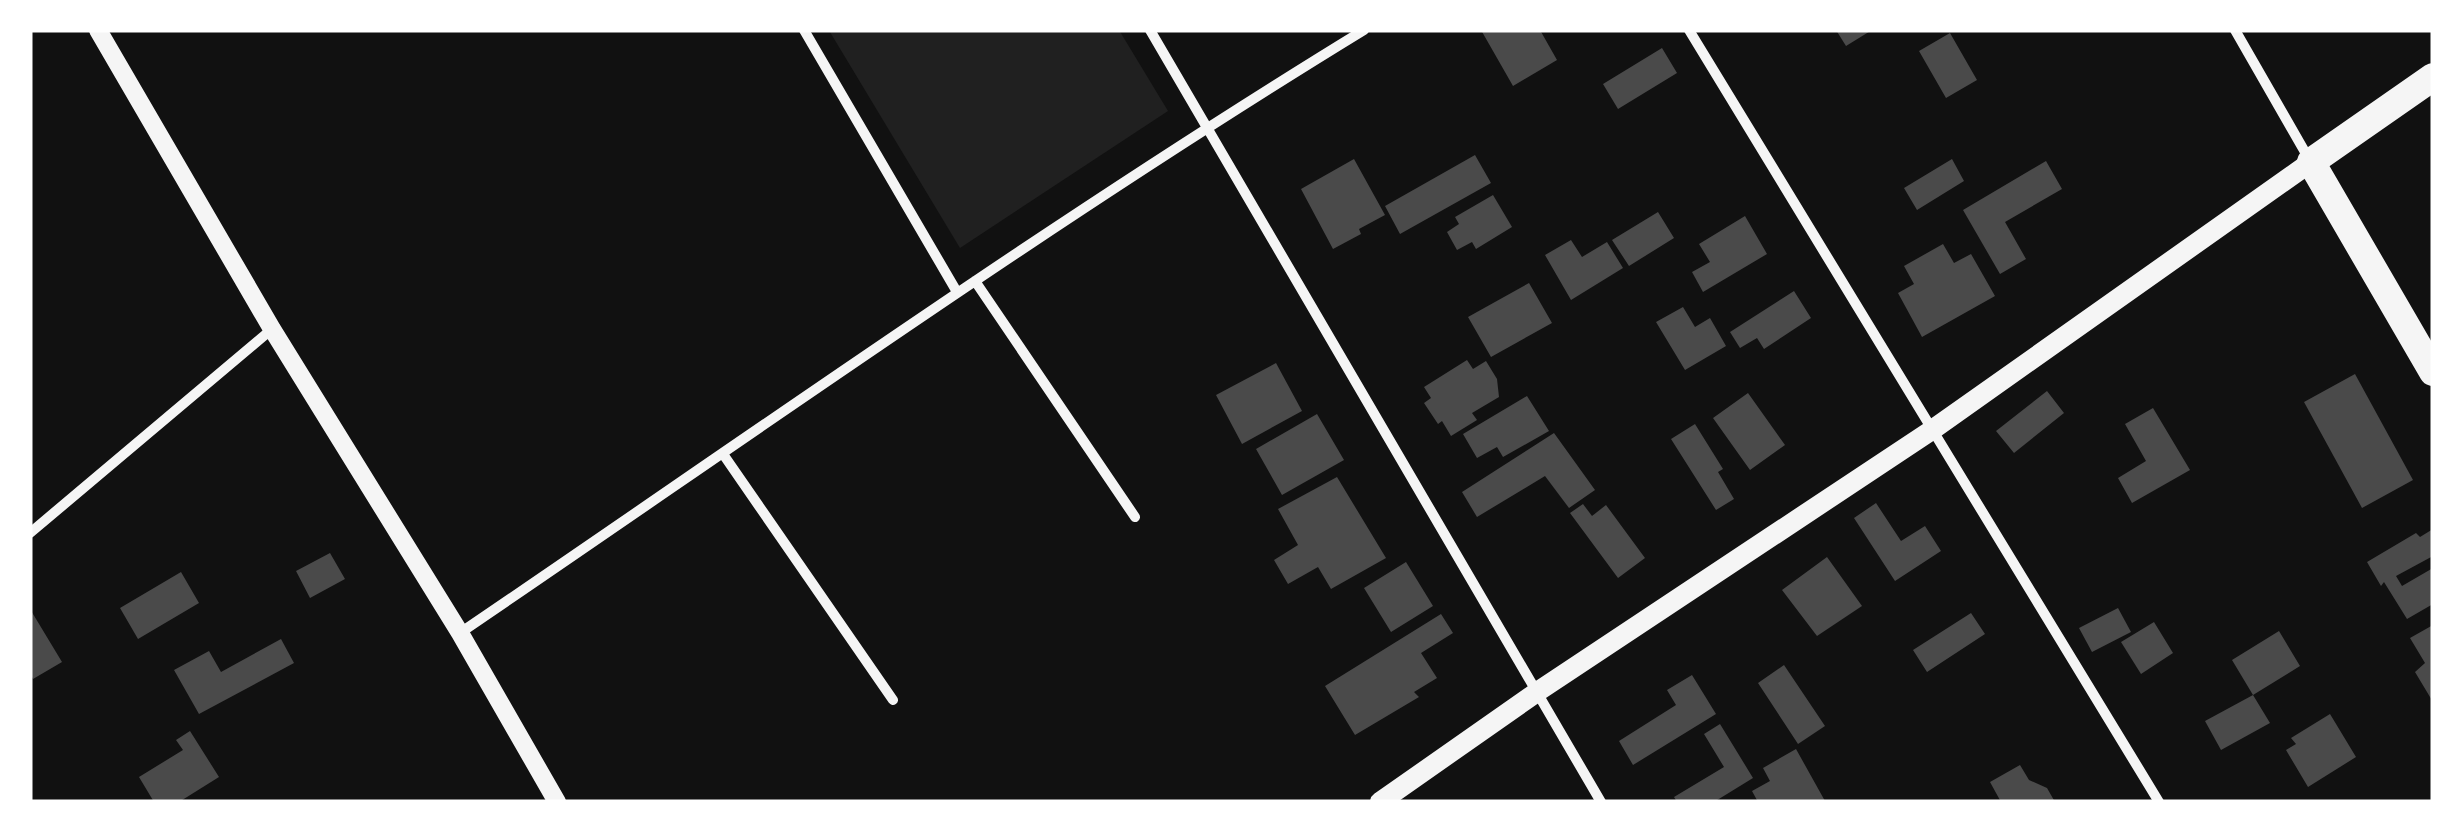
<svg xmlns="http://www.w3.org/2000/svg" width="2463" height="832" viewBox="0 0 2463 832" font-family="'PT Sans Narrow',sans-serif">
<rect width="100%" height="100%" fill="#111"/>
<path fill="#202020" d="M832 30H1119L1168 111 960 248 830 32Z"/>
<path fill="#4a4a4a" d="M1481 30H1540L1557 60 1513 86Z
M1836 30H1872L1846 46Z
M1950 33 1977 80 1946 98 1919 51Z
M1662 48 1677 73 1618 109 1603 84Z
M1475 155 1491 183 1400 234 1385 206Z
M1354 159 1385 215 1359 229 1361 234 1333 249 1301 189Z
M1952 159 1964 181 1917 210 1904 188Z
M2046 161 2062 189 2005 222 2026 259 2000 274 1963 210Z
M1493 195 1512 227 1476 249 1472 242 1457 250 1447 232 1459 224 1455 217Z
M1658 212 1674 238 1629 266 1612 240Z
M1745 216 1767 254 1703 292 1692 272 1710 262 1699 244Z
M1571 240 1582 257 1607 242 1623 268 1571 300 1545 255Z
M1943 244 1954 263 1971 254 1995 296 1922 337 1898 293 1914 284 1904 266Z
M1529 283 1552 323 1491 357 1468 317Z
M1794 291 1811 318 1764 349 1757 338 1740 348 1730 332Z
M1683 307 1695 327 1710 318 1726 346 1685 370 1656 322Z
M1467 360 1473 369 1486 361 1497 379 1499 397 1472 413 1477 420 1451 436 1442 421 1438 424 1424 403 1431 398 1424 387Z
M1276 363 1302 411 1242 444 1216 395Z
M2355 374 2413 480 2362 508 2304 402Z
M2047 391 2064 413 2014 453 1996 431Z
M1748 393 1785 445 1750 470 1713 418Z
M1527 396 1549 431 1503 457 1497 447 1477 458 1463 434Z
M2153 408 2190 470 2132 503 2118 478 2146 461 2125 424Z
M1317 414 1344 460 1282 495 1256 449Z
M1695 424 1723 469 1718 472 1734 499 1716 510 1671 439Z
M1554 433 1595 490 1569 508 1545 476 1477 517 1462 492Z
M1337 477 1386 558 1331 589 1318 567 1288 584 1274 560 1298 545 1278 509Z
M1876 503 1901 541 1925 526 1941 551 1895 581 1854 518Z
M1583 504 1592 516 1606 505 1645 558 1618 578 1570 513Z
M2433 529V556L2396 576 2402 586 2433 568V604L2407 619 2384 582 2381 586 2367 562 2416 533 2420 537Z
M330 553 345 579 310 598 296 571Z
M1827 557 1862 606 1817 636 1782 590Z
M1406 562 1433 606 1391 632 1364 588Z
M181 572 199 603 138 639 120 608Z
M2118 608 2131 632 2092 652 2079 628Z
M30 609 62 662 33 679 30 673Z
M1971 613 1985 634 1927 672 1913 650Z
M1441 614 1453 633 1421 653 1437 678 1414 692 1419 697 1355 735 1325 686Z
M2154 622 2173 653 2141 674 2121 642Z
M2433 625V702L2415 672 2425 663 2410 638Z
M2279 631 2300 666 2253 695 2232 660Z
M281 639 294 663 199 714 174 670 209 651 221 672Z
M1784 665 1825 726 1798 744 1758 683Z
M1692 675 1716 714 1633 765 1619 741 1676 705 1667 690Z
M2253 695 2270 723 2221 750 2205 721Z
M2330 714 2356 757 2308 787 2286 750 2296 744 2291 738Z
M1720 724 1753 778 1714 802H1677L1674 797 1724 767 1704 734Z
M190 731 219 777 179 802H154L139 777 183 750 176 740Z
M1796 749 1825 801 1758 802 1752 791 1770 781 1763 768Z
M2020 765 2029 780 2047 788 2055 802H2001L1990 782Z"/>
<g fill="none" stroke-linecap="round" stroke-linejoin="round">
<path stroke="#f5f5f5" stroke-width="10" d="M804 30 957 292
M1150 30 1601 802
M1689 30 2159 802
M2235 30 2309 159
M975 281 1135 517
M723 454 893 700
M30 533 272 329
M460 633C760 429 1055 219 1364 30"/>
<path stroke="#f5f5f5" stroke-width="18" d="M98 30 272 329 460 633 557 802"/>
<path stroke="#f5f5f5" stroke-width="20" d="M1380 802 1537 692 1932 430 2311 162"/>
<path stroke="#f5f5f5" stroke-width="28" d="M2433 77 2311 162 2433 372"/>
</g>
<rect width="2463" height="832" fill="none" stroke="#ffffff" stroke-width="65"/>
</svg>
